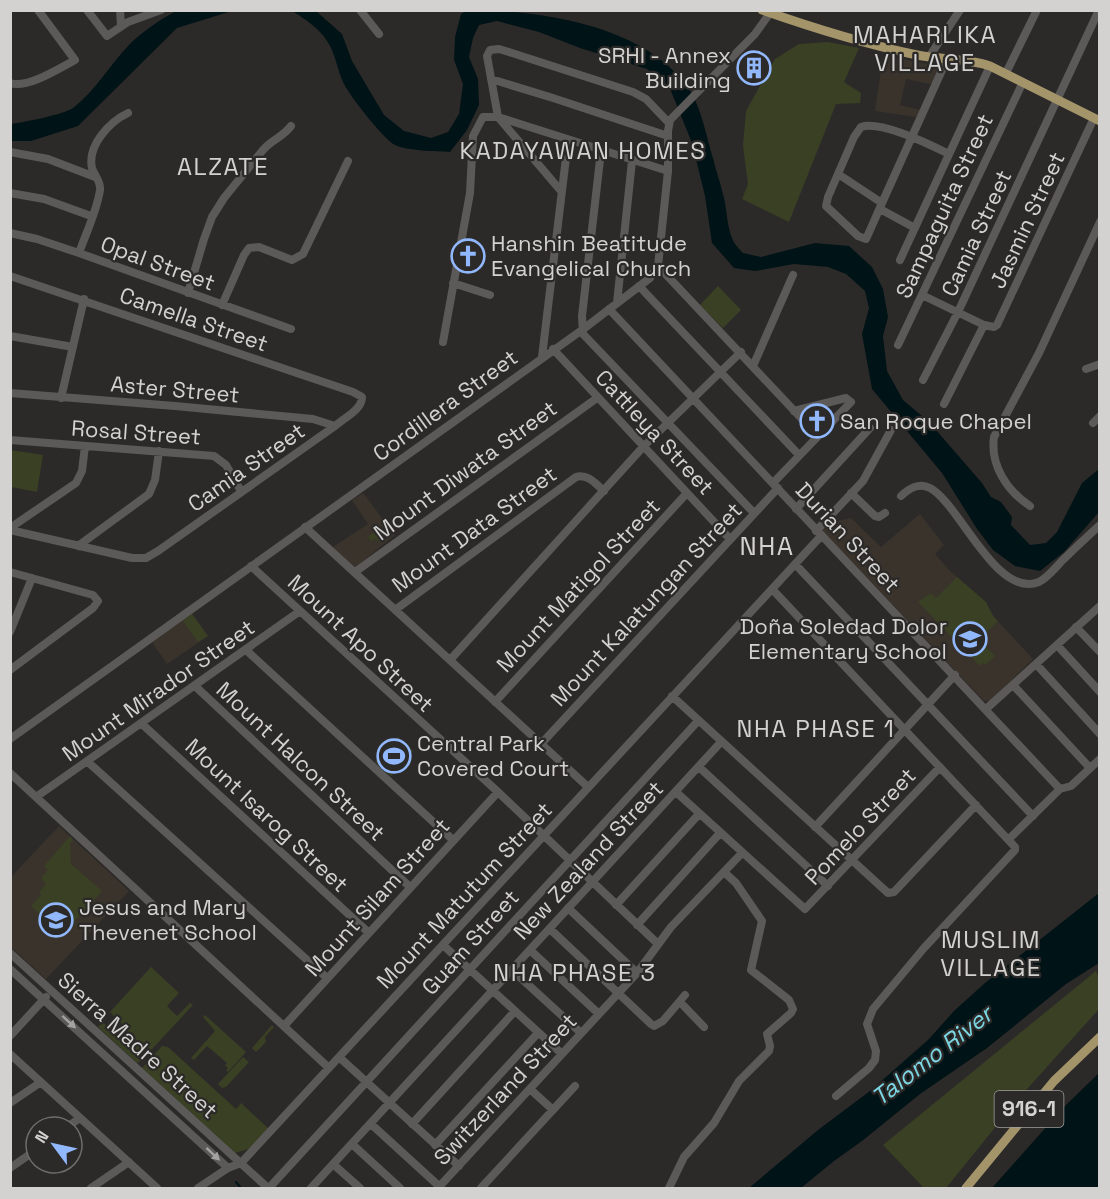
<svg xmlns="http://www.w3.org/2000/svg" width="1110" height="1199" viewBox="0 0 1110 1199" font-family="'Space Grotesk',sans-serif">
<rect width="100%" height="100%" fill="#2c2a28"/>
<path fill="#39332c" d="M883 56 940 66 931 84 906 79 900 105 920 110 917 117 875 111Z
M363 493 395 535 354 568 333 547 368 524 352 500Z
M920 514 944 545 935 554 949 570 986 602 993 616 1033 659 990 701H984L820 528 823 524 851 518 881 547Z
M192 614 208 636 167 664 152 642Z
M59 826 129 891 46 979 11 947V877Z"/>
<path fill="#394024" d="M828 42 859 48 844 82 861 93 860 103 836 104 789 222 742 199 748 184 743 146 746 111 775 59 799 44Z
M718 286 741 310 723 328 700 305Z
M11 450 43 455 37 492 11 487Z
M383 526 391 537 383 542 381 539 378 541 375 539 371 541 368 537Z
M957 577 986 602 993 616 998 621 979 640 995 656 985 665 982 663 980 666 918 602 931 593 936 598Z
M192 614 208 636 198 642 183 621Z
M398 737 413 751 391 776 375 762Z
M70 836 73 840 70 843 71 864 102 891 75 921 68 914 58 925 65 932 62 935 31 906 41 895 39 892 46 884 41 878 48 870 44 866Z
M151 967 179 993 167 1006 177 1016 190 1003 193 1005 141 1061 137 1063 98 1027 102 1022 114 1032 118 1027 121 1029 124 1026 110 1012Z
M1096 971 1099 978V1009L1019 1098 946 1188H924L883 1145Z
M205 1015 246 1052 228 1072 226 1070 228 1068 225 1065 227 1063 207 1046 194 1060 191 1058 215 1031 203 1017Z
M272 1025 274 1027 265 1037 266 1042 256 1052 252 1048Z
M162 1046 168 1047 236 1109 241 1103 269 1129 252 1148 235 1153 142 1068Z
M243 1057 249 1062 226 1087 222 1088 218 1084Z"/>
<path fill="#001317" d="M468 10C538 10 637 24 684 82 701 103 705 132 713 158 716 171 721 185 724 198 727 211 727 226 732 238 734 244 739 249 743 253L761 257 815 243 849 246 872 267 883 289 888 317 883 336 887 371 903 400 929 422 982 483 991 497 1001 502 1012 517 1011 525 1030 545 1046 543 1057 532 1082 483 1099 469V512L1064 552 1040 571 1015 566 993 550 977 529 942 473 872 389 862 334 869 308 865 291 846 274 828 267 794 264 755 271 734 268 712 243 705 196 692 143 669 86 647 69 580 48 539 32 497 21 479 25 473 38 469 57 478 79 479 105 467 130 450 152C436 151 407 151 395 145 385 141 349 95 344 84 337 70 336 54 327 41 320 29 304 18 292 11H316L342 34 352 61 384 115 404 131 431 138 448 132 459 114 463 84 454 60 455 37 461 14Z
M176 11H232L177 28 78 126 31 141H11V124C24 122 62 115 73 108 95 91 109 66 128 46 141 32 160 20 176 11Z
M1099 893V963L1066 984 987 1048 920 1094 862 1141 834 1161 801 1188H749L818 1130 870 1091 928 1040 955 1010 985 983Z
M1099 1073V1188H992L1064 1107Z"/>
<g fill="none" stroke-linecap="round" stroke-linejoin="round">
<path stroke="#001317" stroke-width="2" d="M236 1182 241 1188"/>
<path stroke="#5c5a58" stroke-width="8" d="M87 10 107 36 128 22 161 10
M120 10 121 26
M360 10 379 34
M929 57 960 10
M947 59 882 203 867 237 866 239 858 236 826 206 828 197 854 137 861 127C880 120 931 145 949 154
M1006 73 1037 10
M491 79 553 98 668 136
M10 83C27 89 60 68 75 60L38 10
M601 151 582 316 583 334 754 513
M10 152 48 159 95 177
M838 174 882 203
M561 191 498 117 487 56 490 50 499 49 512 53 633 92 646 99 669 123
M10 193 44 199 91 216
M880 209 915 228
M10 233 37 239 79 253 291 329
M79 253C86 233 97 211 100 190 101 181 95 177 92 168 87 146 109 122 128 113
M900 260 990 66
M658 266 818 436
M10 276 353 392 362 397C362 410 344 418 335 426L158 551 146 558H132L10 530
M453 283 490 295
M639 286 799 455
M188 293 204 239 212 217 224 198 263 150C272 139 282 138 291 126
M922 295 984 325 994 327 997 325 1094 118
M617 303 632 161
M222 305 244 255 249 248 259 247 292 260 303 254 348 161
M609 309 1060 789
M10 336 73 347
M443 342 470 193 473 136 483 117H498L668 171
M898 345 1023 82
M553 349 730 539
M542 357 568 141
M753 366 793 275
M1086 369 1100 364
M923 380 958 312 1099 10
M10 393 175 406 313 419 335 426
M61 398 84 299
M944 404 984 325
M1093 423 1100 416
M10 440 214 456 226 465 241 491
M773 483 851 402 846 398 794 411
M851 493 875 516 879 517 885 513
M901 496C908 489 919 482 930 488 960 504 996 599 1039 582 1049 577 1058 564 1066 557 1077 546 1088 536 1100 525
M1030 506C1007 491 990 465 994 437L1039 353 1100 222
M796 509 870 428
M305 527 588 787
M10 528 76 483 82 471 85 446
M816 531 863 481 891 430
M78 546 149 494 155 480 159 451
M795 564 1033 816
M251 566 498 792 658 944
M10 572 93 595 98 601 93 608 10 670
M355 572 597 398
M772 589 1015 847V850L924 948 873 1009 867 1024 876 1051 875 1060 869 1068 836 1096
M395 610 576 477C587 473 596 484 604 491
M1076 627 1100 652
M10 632 32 578
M1057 645 1100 692
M246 650 453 840
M450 660 643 447 741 352
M1036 664 1100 734
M1013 685 1090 768
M195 686 410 887
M672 696 888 893 894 892 976 805
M495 702 687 493
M986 709 1100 606
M142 724 369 933
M10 739 582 330 650 278 658 266 668 171V131L670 120 755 34 770 13
M541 744 778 488
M88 762 327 978
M699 767 828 886
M10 773 329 1068
M676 792 805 909 940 767
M36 797 300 611
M815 827 955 675
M1009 839 1060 789 1071 786 1100 759
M616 905 699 814
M568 908 637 973
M637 925 720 833
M550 929 651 1024 654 1026 663 1021 685 995
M443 945 562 1054
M530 950 599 1014
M10 953 268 1188
M10 969 228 1168
M512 970 581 1033
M680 1002 704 1027
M284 1026 498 792
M10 1036 46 997
M10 1054 157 1188
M339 1057 459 1166
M530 1089 553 1110
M10 1103 41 1082
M371 1124 440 1187
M412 1124 515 1011
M67 1127 80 1118
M352 1144 400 1188
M435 1145 538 1033
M333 1164 360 1188
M10 1168 36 1150
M91 1188 129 1162
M198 1188 228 1168 241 1163 821 536
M269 1188 698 721
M311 1188 721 742
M438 1188 637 973 671 927 742 853
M481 1188 575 1086
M669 1188 684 1157 714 1123 739 1081 769 1051 770 1046 767 1034 791 1013 793 1009 789 1000 751 970 762 921 736 883 724 872"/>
<path stroke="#a3946a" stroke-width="9" d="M762 10C813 28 865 44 917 55 941 60 966 58 990 66L1100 121
M966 1188 1054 1081 1100 1037"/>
</g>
<defs><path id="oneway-solid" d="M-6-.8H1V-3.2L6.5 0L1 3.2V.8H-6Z" transform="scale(1.5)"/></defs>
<g fill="#a3a2a0">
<use href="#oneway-solid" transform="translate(69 1022) rotate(42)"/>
<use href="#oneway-solid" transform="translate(213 1154) rotate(43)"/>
</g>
<defs>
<g id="building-ring" transform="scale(1.725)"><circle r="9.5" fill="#2c2a28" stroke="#91b8fd" stroke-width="1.5"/><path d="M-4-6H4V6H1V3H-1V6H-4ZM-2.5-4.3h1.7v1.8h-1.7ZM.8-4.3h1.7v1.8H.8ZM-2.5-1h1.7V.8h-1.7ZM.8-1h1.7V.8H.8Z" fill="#91b8fd"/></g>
<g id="church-ring" transform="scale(1.725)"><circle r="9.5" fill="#2c2a28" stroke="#91b8fd" stroke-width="1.5"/><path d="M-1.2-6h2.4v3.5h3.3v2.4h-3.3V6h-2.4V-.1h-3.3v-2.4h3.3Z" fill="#91b8fd"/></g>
<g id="school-ring" transform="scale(1.725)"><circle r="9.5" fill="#2c2a28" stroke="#91b8fd" stroke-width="1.5"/><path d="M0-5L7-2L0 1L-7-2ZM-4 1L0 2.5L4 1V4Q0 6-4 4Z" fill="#91b8fd"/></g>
<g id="stadium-ring" transform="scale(1.725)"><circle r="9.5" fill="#2c2a28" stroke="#91b8fd" stroke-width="1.5"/><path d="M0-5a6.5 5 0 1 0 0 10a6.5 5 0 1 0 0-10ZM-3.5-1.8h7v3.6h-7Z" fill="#91b8fd"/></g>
</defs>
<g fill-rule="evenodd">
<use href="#building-ring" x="754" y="68"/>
<use href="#church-ring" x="468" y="256"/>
<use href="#church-ring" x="817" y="421"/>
<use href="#school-ring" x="970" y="639"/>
<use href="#stadium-ring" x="394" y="756"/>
<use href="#school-ring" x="56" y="920"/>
</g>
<g text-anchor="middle" stroke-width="4.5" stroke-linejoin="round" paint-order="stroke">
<rect fill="#2c2a28" stroke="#a1a09e" stroke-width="1.5" x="994.5" y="1091" width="69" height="36" rx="4.5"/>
<g font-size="21" font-weight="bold" fill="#d3d2d0">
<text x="1029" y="1116">916-1</text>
</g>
<g font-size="22" fill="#d3d2d0" stroke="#2c2a28" text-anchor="start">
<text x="731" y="63" text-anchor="end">SRHI - Annex<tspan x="731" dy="25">Building</tspan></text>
<text x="491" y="251">Hanshin Beatitude<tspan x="491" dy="25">Evangelical Church</tspan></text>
<text x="840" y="429">San Roque Chapel</text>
<text x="947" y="634" text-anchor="end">Doña Soledad Dolor<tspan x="947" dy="25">Elementary School</tspan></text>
<text x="417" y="751">Central Park<tspan x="417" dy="25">Covered Court</tspan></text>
<text x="79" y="915">Jesus and Mary<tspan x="79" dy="25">Thevenet School</tspan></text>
</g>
<g font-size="22" fill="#d3d2d0" stroke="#2c2a28">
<text transform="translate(944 206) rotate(-65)" y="8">Sampaguita Street</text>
<text transform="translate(1027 220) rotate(-65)" y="8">Jasmin Street</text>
<text transform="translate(976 233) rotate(-65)" y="8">Camia Street</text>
<text transform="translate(158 263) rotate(20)" y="8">Opal Street</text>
<text transform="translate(194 319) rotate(19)" y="8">Camella Street</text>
<text transform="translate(175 389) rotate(5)" y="8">Aster Street</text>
<text transform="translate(445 405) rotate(-36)" y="8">Cordillera Street</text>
<text transform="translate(136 432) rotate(4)" y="8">Rosal Street</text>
<text transform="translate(655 432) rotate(47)" y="8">Cattleya Street</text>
<text transform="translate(246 467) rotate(-35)" y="8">Camia Street</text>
<text transform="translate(465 470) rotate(-36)" y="8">Mount Diwata Street</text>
<text transform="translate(474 529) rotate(-36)" y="8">Mount Data Street</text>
<text transform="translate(848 537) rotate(47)" y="8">Durian Street</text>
<text transform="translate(578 585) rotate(-47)" y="8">Mount Matigol Street</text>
<text transform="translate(646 604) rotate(-47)" y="8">Mount Kalatungan Street</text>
<text transform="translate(361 643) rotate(43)" y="8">Mount Apo Street</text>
<text transform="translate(158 690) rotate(-35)" y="8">Mount Mirador Street</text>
<text transform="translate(301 761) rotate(43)" y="8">Mount Halcon Street</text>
<text transform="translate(267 815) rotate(43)" y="8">Mount Isarog Street</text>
<text transform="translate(860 826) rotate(-47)" y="8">Pomelo Street</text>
<text transform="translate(588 860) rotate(-47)" y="8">New Zealand Street</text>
<text transform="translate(464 895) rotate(-47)" y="8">Mount Matutum Street</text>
<text transform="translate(377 897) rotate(-48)" y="8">Mount Silam Street</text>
<text transform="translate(470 942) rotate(-48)" y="8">Guam Street</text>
<text transform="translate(138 1045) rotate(42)" y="8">Sierra Madre Street</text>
<text transform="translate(505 1089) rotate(-47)" y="8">Switzerland Street</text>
</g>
<g font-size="24" letter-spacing="1.5" fill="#d3d2d0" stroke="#2c2a28">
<text x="925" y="43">MAHARLIKA<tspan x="925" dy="28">VILLAGE</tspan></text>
<text x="583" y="159">KADAYAWAN HOMES</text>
<text x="223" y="175">ALZATE</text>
<text x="816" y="737">NHA PHASE 1</text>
<text x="991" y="948">MUSLIM<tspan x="991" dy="28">VILLAGE</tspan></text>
<text x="575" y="981">NHA PHASE 3</text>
</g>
<g font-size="24" font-style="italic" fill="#7cd7e4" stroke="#2c2a28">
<text transform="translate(932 1056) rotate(-38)" y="8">Talomo River</text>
</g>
<g font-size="26" letter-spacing="1.5" fill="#d3d2d0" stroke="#2c2a28">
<text x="767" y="555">NHA</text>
</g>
</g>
<rect width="1110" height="1199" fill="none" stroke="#d3d2d0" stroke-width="24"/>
<g transform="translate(54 1145) rotate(303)"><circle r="28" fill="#2c2a28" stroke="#6f6d6b" stroke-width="1.5"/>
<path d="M0-4.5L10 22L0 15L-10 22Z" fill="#91b8fd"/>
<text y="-9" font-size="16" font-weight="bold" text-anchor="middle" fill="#d3d2d0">N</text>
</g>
</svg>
